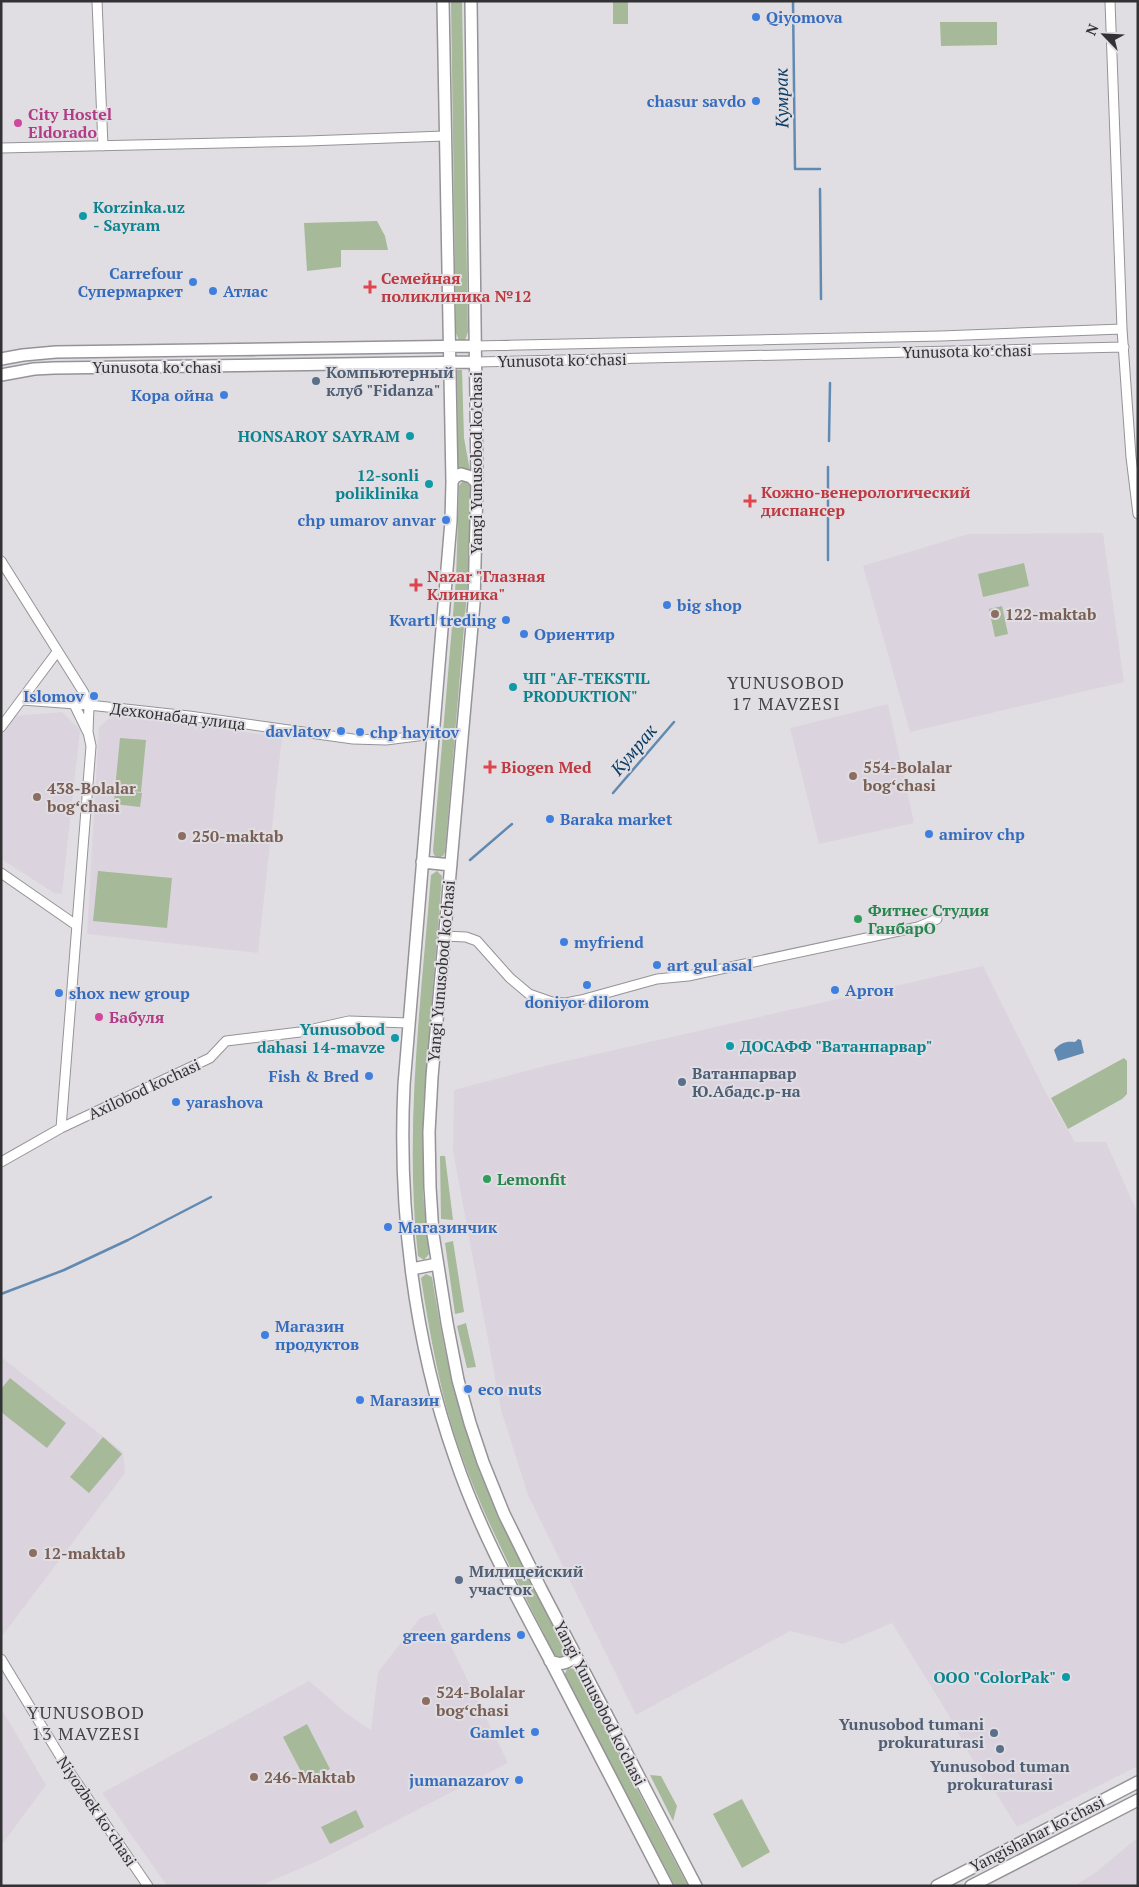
<svg xmlns="http://www.w3.org/2000/svg" width="1139" height="1887" viewBox="0 0 1139 1887" font-family="'PT Serif',serif">
<rect width="100%" height="100%" fill="#e0dee2"/>
<path fill="#dbd4df" d="M1103 533 1124 682 910 732 863 566 968 534Z
M888 704 914 823 819 844 790 728Z
M62 712 80 730 62 894 54 893 1 859V734L14 716Z
M113 715 282 737 258 953 87 934 99 727Z
M983 966 1046 1093 1075 1142H1106L1138 1214V1766L1017 1827 991 1785 987 1787 948 1714 892 1623 843 1644 790 1631 636 1715 528 1495 501 1410 453 1151 454 1090 553 1064Z
M1 1357 123 1452 125 1473 3 1635 1 1632Z
M435 1613 508 1763 322 1859 260 1886H167L102 1793 309 1681 346 1713 371 1730 378 1672 420 1618Z
M1 1708 46 1785 1 1846Z
M1138 1837V1886H1074L1095 1873Z"/>
<path fill="#a6b998" d="M451 1H462L468 332 464 343H460L456 333Z
M613 1H628V24H613Z
M940 22H997V45L941 46Z
M377 221 385 236 388 250H341V267L307 271 304 223Z
M457 370H462L464 438 470 471 458 470Z
M464 481 471 486 468 580 445 852 443 856 438 858 434 855 433 851 456 579 459 486 461 483Z
M1024 563 1029 586 983 597 978 574Z
M1002 606 1008 634 995 637 989 609Z
M120 738 146 740 141 792 115 789Z
M115 790 142 793 140 807 114 804Z
M98 871 172 878 167 928 93 921Z
M437 871 442 876 423 1112V1193L429 1254 424 1260 418 1256C404 1129 421 1002 431 875Z
M1124 1058 1127 1061V1094L1122 1099 1068 1129 1051 1098Z
M440 1156H445L453 1220 441 1219Z
M453 1241 464 1312 455 1314 445 1243Z
M426 1274 432 1277C442 1339 454 1402 476 1461 501 1527 535 1590 567 1653L563 1658H556C519 1584 478 1509 453 1430 438 1381 429 1329 421 1278Z
M466 1323 476 1367 467 1368 457 1326Z
M10 1378 66 1423 47 1448 1 1412V1389Z
M103 1437 122 1454 89 1493 70 1477Z
M568 1668 574 1669 688 1886H675L564 1675Z
M307 1724 330 1769 306 1781 283 1737Z
M650 1775 661 1776 677 1806 673 1821Z
M742 1799 770 1852 742 1868 713 1814Z
M356 1810 364 1827 330 1844 321 1827Z"/>
<path fill="#618ab2" d="M1078 1039 1081 1040 1084 1053 1058 1061 1054 1050C1060 1043 1066 1041 1075 1042Z"/>
<g fill="none" stroke-linecap="round" stroke-linejoin="round">
<path stroke="#618ab2" stroke-width="2.5" d="M793 1 795 169H820
M820 189 821 299
M829 441 830 383
M828 560V467
M613 793 674 722
M470 860 512 824
M1 1294 64 1270 128 1240 211 1197"/>
<g stroke="#959397" stroke-width="11">
<path id="minor" d="M97 1 103 146
M1110 1 1122 329 1131 457 1138 514
M1 148 307 141 445 136
M476 346 941 336 1122 329
M476 362 1124 347
M1 561 84 693 89 705 88 732 91 746 61 1128
M22 700 89 705 189 716 353 739 386 740 433 734
M74 704 87 731
M1 727 57 652
M1 873 76 925
M444 936 466 937 477 941 510 978 529 994 552 1002 566 1003 581 1000 657 979 688 976 918 927 937 919
M1 1162 61 1128 210 1058 226 1041 300 1032 349 1021 409 1023
M1 1659 71 1774 148 1886"/>
</g>
<g stroke="#959397" stroke-width="14">
<path id="major" d="M443 1 452 482 451 521 404 1085C398 1208 414 1342 455 1458 479 1529 515 1594 550 1660 589 1735 628 1811 667 1886
M471 1 477 483 474 603 432 1077 429 1132 430 1187 433 1234 447 1323 458 1380 470 1423 483 1462 504 1514 541 1589 696 1886
M1 359 23 355 56 352 476 346
M1 375 34 369 54 368 476 362
M452 482 455 477 461 474 471 477 477 483
M422 862 451 865
M412 1269 437 1264
M550 1661C558 1664 562 1665 570 1660L572 1648
M937 1886 1138 1782
M971 1886 1138 1800"/>
</g>
<use href="#minor" stroke="#fff" stroke-width="9"/>
<use href="#major" stroke="#fff" stroke-width="11"/>
</g>
<g fill="#3f7fe0" stroke="#e0dee2" stroke-width="2">
<circle cx="756" cy="17" r="5"/>
<circle cx="756" cy="101" r="5"/>
<circle cx="193" cy="282" r="5"/>
<circle cx="213" cy="291" r="5"/>
<circle cx="224" cy="395" r="5"/>
<circle cx="446" cy="520" r="5"/>
<circle cx="667" cy="605" r="5"/>
<circle cx="506" cy="620" r="5"/>
<circle cx="524" cy="634" r="5"/>
<circle cx="94" cy="696" r="5"/>
<circle cx="341" cy="731" r="5"/>
<circle cx="360" cy="732" r="5"/>
<circle cx="550" cy="819" r="5"/>
<circle cx="929" cy="834" r="5"/>
<circle cx="564" cy="942" r="5"/>
<circle cx="657" cy="965" r="5"/>
<circle cx="587" cy="985" r="5"/>
<circle cx="835" cy="990" r="5"/>
<circle cx="59" cy="993" r="5"/>
<circle cx="369" cy="1076" r="5"/>
<circle cx="176" cy="1102" r="5"/>
<circle cx="388" cy="1227" r="5"/>
<circle cx="265" cy="1335" r="5"/>
<circle cx="468" cy="1389" r="5"/>
<circle cx="360" cy="1400" r="5"/>
<circle cx="521" cy="1635" r="5"/>
<circle cx="535" cy="1732" r="5"/>
<circle cx="519" cy="1780" r="5"/>
</g>
<g fill="#d1479c" stroke="#e0dee2" stroke-width="2">
<circle cx="18" cy="123" r="5"/>
<circle cx="99" cy="1017" r="5"/>
</g>
<g fill="#0f9aa8" stroke="#e0dee2" stroke-width="2">
<circle cx="83" cy="216" r="5"/>
<circle cx="410" cy="436" r="5"/>
<circle cx="429" cy="484" r="5"/>
<circle cx="513" cy="687" r="5"/>
<circle cx="395" cy="1038" r="5"/>
<circle cx="730" cy="1046" r="5"/>
<circle cx="1066" cy="1677" r="5"/>
</g>
<g fill="#e0444e" stroke="#e0dee2" stroke-width="2">
<path d="M367.5 279.5h5v5h5v5h-5v5h-5v-5h-5v-5h5z"/>
<path d="M747.5 493.5h5v5h5v5h-5v5h-5v-5h-5v-5h5z"/>
<path d="M413.5 577.5h5v5h5v5h-5v5h-5v-5h-5v-5h5z"/>
<path d="M487.5 759.5h5v5h5v5h-5v5h-5v-5h-5v-5h5z"/>
</g>
<g fill="#5c6f8a" stroke="#e0dee2" stroke-width="2">
<circle cx="316" cy="381" r="5"/>
<circle cx="682" cy="1082" r="5"/>
<circle cx="459" cy="1580" r="5"/>
<circle cx="994" cy="1733" r="5"/>
<circle cx="1000" cy="1749" r="5"/>
</g>
<g fill="#8d6e63" stroke="#e0dee2" stroke-width="2">
<circle cx="995" cy="614" r="5"/>
<circle cx="853" cy="776" r="5"/>
<circle cx="37" cy="797" r="5"/>
<circle cx="182" cy="836" r="5"/>
<circle cx="33" cy="1553" r="5"/>
<circle cx="426" cy="1701" r="5"/>
<circle cx="254" cy="1777" r="5"/>
</g>
<g fill="#2e9e5b" stroke="#e0dee2" stroke-width="2">
<circle cx="858" cy="919" r="5"/>
<circle cx="487" cy="1179" r="5"/>
</g>
<g text-anchor="middle" stroke-width="4" stroke-linejoin="round" paint-order="stroke">
<g font-size="16" font-weight="bold" fill="#366cbe" stroke="#e0dee2" text-anchor="start">
<text x="766" y="23">Qiyomova</text>
<text x="746" y="107" text-anchor="end">chasur savdo</text>
<text x="183" y="279" text-anchor="end">Carrefour<tspan x="183" dy="18">Супермаркет</tspan></text>
<text x="223" y="297">Атлас</text>
<text x="214" y="401" text-anchor="end">Кора ойна</text>
<text x="436" y="526" text-anchor="end">chp umarov anvar</text>
<text x="677" y="611">big shop</text>
<text x="496" y="626" text-anchor="end">Kvartl treding</text>
<text x="534" y="640">Ориентир</text>
<text x="84" y="702" text-anchor="end">Islomov</text>
<text x="331" y="737" text-anchor="end">davlatov</text>
<text x="370" y="738">chp hayitov</text>
<text x="560" y="825">Baraka market</text>
<text x="939" y="840">amirov chp</text>
<text x="574" y="948">myfriend</text>
<text x="667" y="971">art gul asal</text>
<text x="845" y="996">Аргон</text>
<text x="69" y="999">shox new group</text>
<text x="587" y="1008" text-anchor="middle">doniyor dilorom</text>
<text x="359" y="1082" text-anchor="end">Fish &amp; Bred</text>
<text x="186" y="1108">yarashova</text>
<text x="398" y="1233">Магазинчик</text>
<text x="275" y="1332">Магазин<tspan x="275" dy="18">продуктов</tspan></text>
<text x="478" y="1395">eco nuts</text>
<text x="370" y="1406">Магазин</text>
<text x="511" y="1641" text-anchor="end">green gardens</text>
<text x="525" y="1738" text-anchor="end">Gamlet</text>
<text x="509" y="1786" text-anchor="end">jumanazarov</text>
</g>
<g font-size="16" font-weight="bold" fill="#b23c85" stroke="#e0dee2" text-anchor="start">
<text x="28" y="120">City Hostel<tspan x="28" dy="18">Eldorado</tspan></text>
<text x="109" y="1023">Бабуля</text>
</g>
<g font-size="16" font-weight="bold" fill="#0d838f" stroke="#e0dee2" text-anchor="end">
<text x="93" y="213" text-anchor="start">Korzinka.uz<tspan x="93" dy="18">- Sayram</tspan></text>
<text x="400" y="442">HONSAROY SAYRAM</text>
<text x="419" y="481">12-sonli<tspan x="419" dy="18">poliklinika</tspan></text>
<text x="523" y="684" text-anchor="start">ЧП "AF-TEKSTIL<tspan x="523" dy="18">PRODUKTION"</tspan></text>
<text x="385" y="1035">Yunusobod<tspan x="385" dy="18">dahasi 14-mavze</tspan></text>
<text x="740" y="1052" text-anchor="start">ДОСАФФ "Ватанпарвар"</text>
<text x="1056" y="1683">OOO "ColorPak"</text>
</g>
<g font-size="16" font-weight="bold" fill="#be3a42" stroke="#e0dee2" text-anchor="start">
<text x="381" y="284">Семейная<tspan x="381" dy="18">поликлиника №12</tspan></text>
<text x="761" y="498">Кожно-венерологический<tspan x="761" dy="18">диспансер</tspan></text>
<text x="427" y="582">Nazar "Глазная<tspan x="427" dy="18">Клиника"</tspan></text>
<text x="501" y="773">Biogen Med</text>
</g>
<g font-size="16" fill="#323133" stroke="#e0dee2">
<text transform="translate(967 351) rotate(-1)" y="6">Yunusota koʻchasi</text>
<text transform="translate(562 360) rotate(-1)" y="6">Yunusota koʻchasi</text>
<text x="157" y="373">Yunusota koʻchasi</text>
<text transform="translate(476 463) rotate(-90)" y="6">Yangi Yunusobod ko'chasi</text>
<text transform="translate(178 716) rotate(7)" y="6">Дехконабад улица</text>
<text transform="translate(441 971) rotate(-85)" y="6">Yangi Yunusobod ko'chasi</text>
<text transform="translate(144 1089) rotate(-25)" y="6">Axilobod kochasi</text>
<text transform="translate(600 1703) rotate(63)" y="6">Yangi Yunusobod ko'chasi</text>
<text transform="translate(97 1811) rotate(56)" y="6">Niyozbek koʻchasi</text>
<text transform="translate(1037 1834) rotate(-27)" y="6">Yangishahar ko‘chasi</text>
</g>
<g font-size="16" font-weight="bold" fill="#4e5e75" stroke="#e0dee2" text-anchor="start">
<text x="326" y="378">Компьютерный<tspan x="326" dy="18">клуб "Fidanza"</tspan></text>
<text x="692" y="1079">Ватанпарвар<tspan x="692" dy="18">Ю.Абадс.р-на</tspan></text>
<text x="469" y="1577">Милицейский<tspan x="469" dy="18">участок</tspan></text>
<text x="984" y="1730" text-anchor="end">Yunusobod tumani<tspan x="984" dy="18">prokuraturasi</tspan></text>
<text x="1000" y="1772" text-anchor="middle">Yunusobod tuman<tspan x="1000" dy="18">prokuraturasi</tspan></text>
</g>
<g font-size="16" font-weight="bold" fill="#785e54" stroke="#e0dee2" text-anchor="start">
<text x="1005" y="620">122-maktab</text>
<text x="863" y="773">554-Bolalar<tspan x="863" dy="18">bogʻchasi</tspan></text>
<text x="47" y="794">438-Bolalar<tspan x="47" dy="18">bogʻchasi</tspan></text>
<text x="192" y="842">250-maktab</text>
<text x="43" y="1559">12-maktab</text>
<text x="436" y="1698">524-Bolalar<tspan x="436" dy="18">bogʻchasi</tspan></text>
<text x="264" y="1783">246-Maktab</text>
</g>
<g font-size="16" font-weight="bold" fill="#27864d" stroke="#e0dee2" text-anchor="start">
<text x="868" y="916">Фитнес Студия<tspan x="868" dy="18">ГанбарО</tspan></text>
<text x="497" y="1185">Lemonfit</text>
</g>
<g font-size="18" font-style="italic" fill="#0c3d64" stroke="#e0dee2">
<text transform="translate(782 98) rotate(-91)" y="6">Кумрак</text>
<text transform="translate(634 750) rotate(-50)" y="6">Кумрак</text>
</g>
<g font-size="18" letter-spacing="1" fill="#474448" stroke="#e0dee2">
<text x="786" y="689">YUNUSOBOD<tspan x="786" dy="21">17 MAVZESI</tspan></text>
<text x="86" y="1719">YUNUSOBOD<tspan x="86" dy="21">13 MAVZESI</tspan></text>
</g>
</g>
<rect width="1139" height="1887" fill="none" stroke="#323133" stroke-width="5"/>
<g transform="translate(1104 35) rotate(294)" stroke="#e0dee2" stroke-width="4" paint-order="stroke">
<path d="M0-4L9 19L0 12L-9 19Z" fill="#323133"/>
<text y="-8" font-size="14" font-weight="bold" text-anchor="middle" fill="#323133">N</text>
</g>
</svg>
